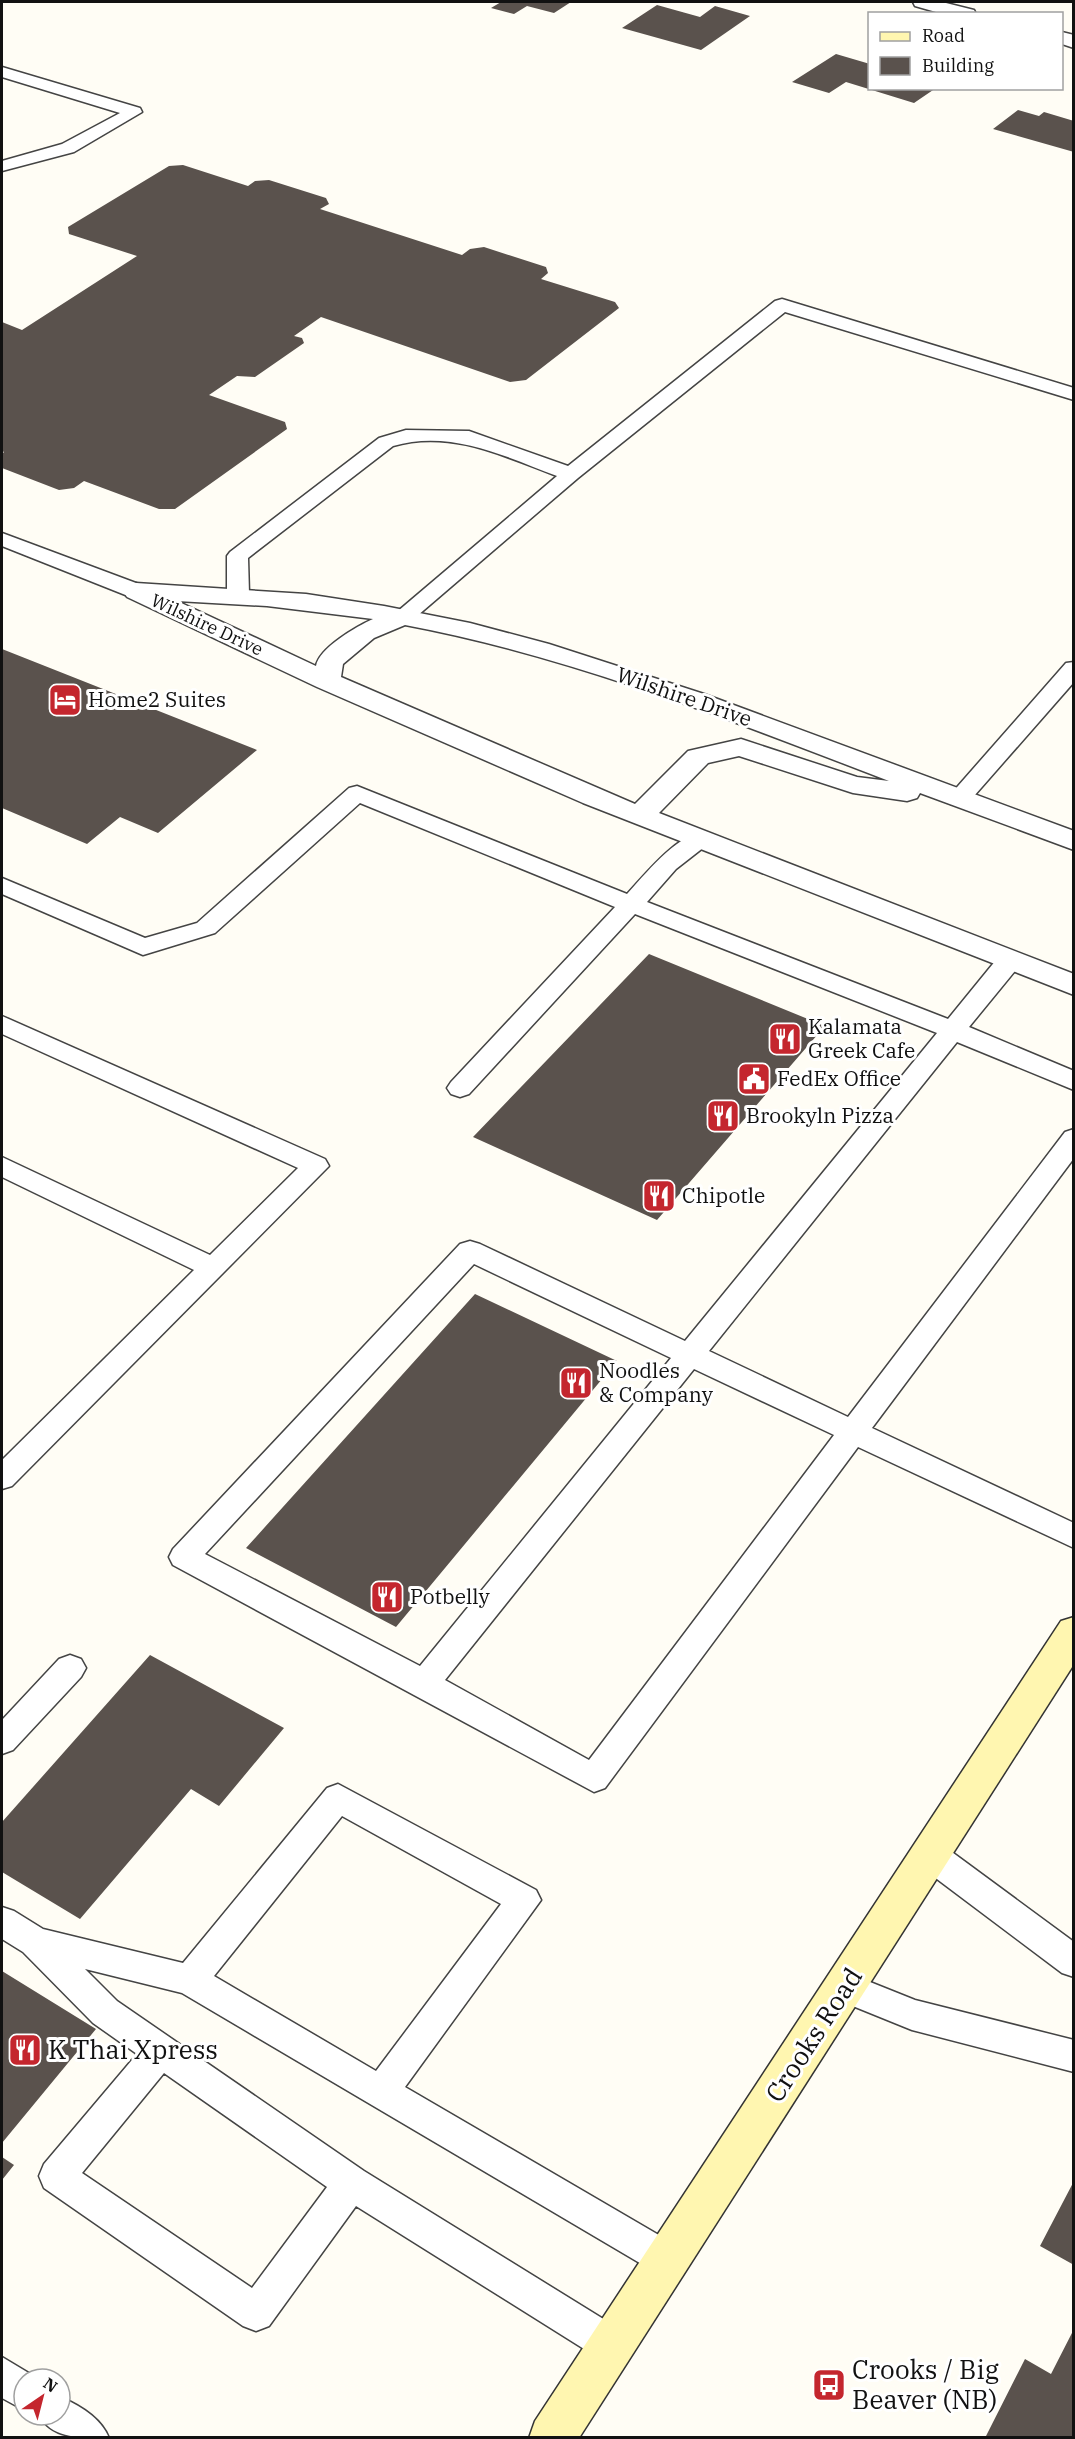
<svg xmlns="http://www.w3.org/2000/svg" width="1075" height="2439" viewBox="0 0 1075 2439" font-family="'IBM Plex Serif',serif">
<rect width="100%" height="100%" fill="#fffdf5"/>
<path fill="#5a524d" d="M501 2H571L554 13 527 6 514 14 491 8Z
M657 5 700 17 715 6 750 16 701 50 622 28Z
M836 54 870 64V88H936L914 103 846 82 829 93 792 82Z
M1018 110 1039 116 1044 112 1074 121V152L993 129Z
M183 165 248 186 255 181 269 180 326 198 329 204 320 209 462 255 470 249 484 247 546 267 548 273 541 279 615 302 619 308 526 380 510 382 321 317 294 336 302 338 304 343 255 377 237 376 209 395 285 422 287 429 175 509H159L84 481 74 488 59 490 2 468V454L4 452 2 451V322L22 330 137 256 69 234 68 227 169 166Z
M2 649 257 750 158 833 120 817 87 844 2 808Z
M649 954 825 1026 657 1220 473 1137Z
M475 1294 617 1361 396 1627 246 1548Z
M150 1655 284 1728 219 1806 191 1789 80 1919 2 1872V1822Z
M2 1971 96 2029 2 2143Z
M2 2157 14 2165 2 2180Z
M1074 2181V2265L1040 2246Z
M1074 2329V2438H985L1025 2359 1051 2374Z"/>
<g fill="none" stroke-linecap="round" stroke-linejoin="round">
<g stroke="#444" stroke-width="3">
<path id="service" d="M2 67 140 108 142 112 74 152 2 171V161L62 144 120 113 2 77Z
M782 299 1074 388V400L785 312 578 478 410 622H394L391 617 557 476C504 456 450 429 393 446L248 558 249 594 246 599H230L227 594V556L230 552 379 438 406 430 469 431 568 466 775 301Z
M2 533 144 586 147 591 144 596H128L2 546Z
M1074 662V682L967 804H951L947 799 951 794 1066 663Z
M357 786 627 894C644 876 682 827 708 834L712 839 708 844 676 869 647 902 948 1019 1001 954 1010 952 1019 954 1022 960 1019 966 969 1027 1074 1071V1090L957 1042 709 1351 848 1417 1065 1132 1074 1129V1158L872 1428 1074 1523V1548L858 1447 605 1788 594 1792 173 1565 169 1557 173 1549 460 1244 470 1241 480 1244 685 1341 937 1033 635 914 469 1094 460 1097 451 1094 447 1088 451 1082 615 907 360 803 215 933 143 955 2 894V878L145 938 197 923 349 788ZM474 1264 671 1358 420 1666 205 1554ZM694 1369 834 1435 589 1760 445 1680Z
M2 1016 325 1159 329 1166 12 1486 2 1489V1460L194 1270 2 1177V1157L210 1255 298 1168 2 1034Z
M70 1655 81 1659 86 1668 81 1677 13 1750 2 1754V1720L59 1659Z
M338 1784 536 1890 541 1900 405 2087 681 2248 686 2260 681 2272 668 2278 655 2272 182 1993 85 1969 117 2001 364 2171 626 2333 632 2346 626 2359 613 2364 600 2359 356 2206 269 2326 256 2331 243 2326 44 2188 39 2176 44 2164 137 2054 93 2023 23 1952 2 1939V1907L14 1911 43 1929 183 1963 327 1788ZM342 1816 501 1904 376 2071 214 1976ZM164 2073 327 2187 252 2288 82 2173Z
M929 1840 941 1844 1074 1942V1977L1062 1973 917 1864 913 1854 917 1844Z
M845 1972 915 2000 1074 2040V2072L912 2030 833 1998 828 1987 833 1976Z
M2 2357 37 2378 24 2379V2410L2 2398Z
M60 2397C79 2405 101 2418 109 2438 80 2438 52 2439 39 2415H60Z"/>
</g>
<g stroke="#444" stroke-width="3">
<path id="minor" d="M913 2H942L974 10 976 14H943L915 6Z
M1062 32 1074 35V48L1062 44Z
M136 583 306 594 384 606 470 623 549 644 704 694 1074 831V850L920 793 917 798 907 801 853 793 739 756 708 763 659 813 1074 974V995L583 803 317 687 127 597 123 591 127 585ZM177 601 267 606 373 619C357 626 319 648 316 666ZM405 625C571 656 732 721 889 781L857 777 741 739 688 751 635 804 341 677 343 664 374 638Z"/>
</g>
<g stroke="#333" stroke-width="3">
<path id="secondary" d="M1074 1617V1664L579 2438H529L535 2421 1061 1621Z"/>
</g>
<use href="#service" fill="#fff" fill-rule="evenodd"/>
<use href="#minor" fill="#fff" fill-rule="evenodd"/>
<use href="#secondary" fill="#fff6b0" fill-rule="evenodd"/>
</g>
<defs>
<g id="hotel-square" transform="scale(1.725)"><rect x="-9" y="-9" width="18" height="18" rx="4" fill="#c4262e" stroke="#fff"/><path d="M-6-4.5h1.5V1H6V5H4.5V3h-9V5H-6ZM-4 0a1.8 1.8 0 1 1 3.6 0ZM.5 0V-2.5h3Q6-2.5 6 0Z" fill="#fff"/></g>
<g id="restaurant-square" transform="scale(1.725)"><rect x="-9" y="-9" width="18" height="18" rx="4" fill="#c4262e" stroke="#fff"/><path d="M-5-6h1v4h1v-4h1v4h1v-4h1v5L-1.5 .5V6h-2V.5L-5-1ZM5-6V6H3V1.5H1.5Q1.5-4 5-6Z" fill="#fff"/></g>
<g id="civic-square" transform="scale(1.725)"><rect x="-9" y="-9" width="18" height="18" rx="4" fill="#c4262e" stroke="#fff"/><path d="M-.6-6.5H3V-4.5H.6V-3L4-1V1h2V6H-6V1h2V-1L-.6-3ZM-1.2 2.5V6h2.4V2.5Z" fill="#fff"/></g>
<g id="bus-square" transform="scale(1.725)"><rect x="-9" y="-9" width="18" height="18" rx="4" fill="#c4262e" stroke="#fff"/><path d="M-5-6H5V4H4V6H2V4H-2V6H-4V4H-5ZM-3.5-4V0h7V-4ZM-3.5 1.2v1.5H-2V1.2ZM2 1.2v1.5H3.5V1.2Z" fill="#fff"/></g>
</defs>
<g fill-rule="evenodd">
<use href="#hotel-square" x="65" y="700"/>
<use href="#restaurant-square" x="785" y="1039"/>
<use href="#civic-square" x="754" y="1079"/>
<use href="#restaurant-square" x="723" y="1116"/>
<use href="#restaurant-square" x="659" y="1196"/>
<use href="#restaurant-square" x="576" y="1383"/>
<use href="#restaurant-square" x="387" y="1597"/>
<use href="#restaurant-square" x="25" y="2050"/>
<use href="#bus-square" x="829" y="2385"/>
</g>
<g text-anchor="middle" stroke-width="6" stroke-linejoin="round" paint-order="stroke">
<g font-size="18" fill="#111" stroke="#fff">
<text transform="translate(207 625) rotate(25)" y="6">Wilshire Drive</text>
</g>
<g font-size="21" fill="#111" stroke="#fff">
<text transform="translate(684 697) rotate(19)" y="7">Wilshire Drive</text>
</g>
<g font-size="21" fill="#111" stroke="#fff" text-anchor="start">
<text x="88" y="707">Home2 Suites</text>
<text x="808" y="1034">Kalamata<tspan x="808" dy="24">Greek Cafe</tspan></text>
<text x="777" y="1086">FedEx Office</text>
<text x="746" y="1123">Brookyln Pizza</text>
<text x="682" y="1203">Chipotle</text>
<text x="599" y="1378">Noodles<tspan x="599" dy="24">&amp; Company</tspan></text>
<text x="410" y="1604">Potbelly</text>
</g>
<g font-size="26" fill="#111" stroke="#fff">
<text transform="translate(814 2035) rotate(-57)" y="9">Crooks Road</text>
</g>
<g font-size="26" fill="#111" stroke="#fff" text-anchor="start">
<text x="48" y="2059">K Thai Xpress</text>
<text x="852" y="2379">Crooks / Big<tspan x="852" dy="30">Beaver (NB)</tspan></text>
</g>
</g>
<rect width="1075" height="2439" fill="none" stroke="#111111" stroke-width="6"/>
<rect x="868" y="12" width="195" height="78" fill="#ffffff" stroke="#a0a0a0" stroke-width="1.5"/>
<rect x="880" y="32" width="30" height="9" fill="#fff6b0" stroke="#a0a0a0" stroke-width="1.5"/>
<text x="922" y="42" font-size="18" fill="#111111">Road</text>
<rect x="880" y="57" width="30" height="18" fill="#5a524d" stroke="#a0a0a0" stroke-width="1.5"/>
<text x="922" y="72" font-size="18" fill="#111111">Building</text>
<g transform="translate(42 2397) rotate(35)"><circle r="28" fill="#ffffff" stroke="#a0a0a0" stroke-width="1.5"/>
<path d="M0-4.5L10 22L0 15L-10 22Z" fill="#c4262e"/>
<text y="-9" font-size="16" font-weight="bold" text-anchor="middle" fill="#111111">N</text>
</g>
</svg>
